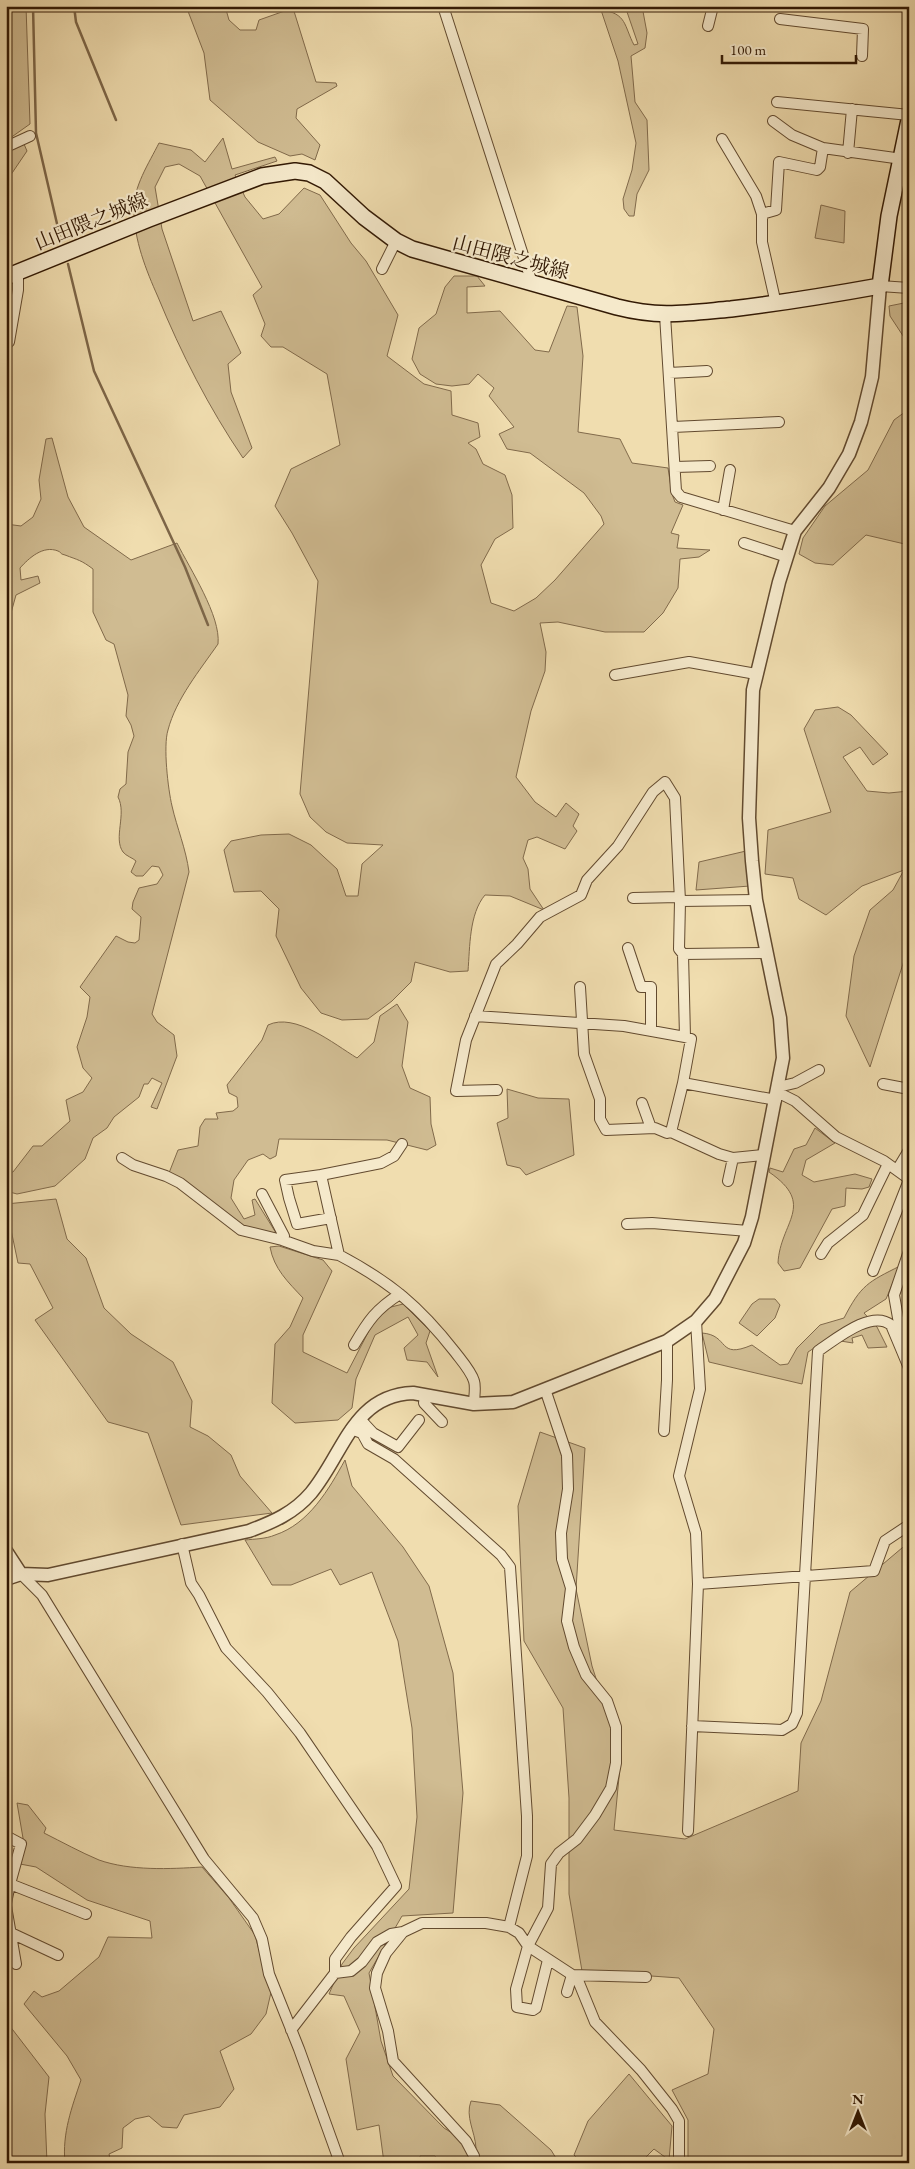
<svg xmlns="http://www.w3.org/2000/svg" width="915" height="2169" viewBox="0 0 915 2169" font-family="'EB Garamond','Noto Serif JP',serif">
<rect width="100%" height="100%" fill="#f0ddaf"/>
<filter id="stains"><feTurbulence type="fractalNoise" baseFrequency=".004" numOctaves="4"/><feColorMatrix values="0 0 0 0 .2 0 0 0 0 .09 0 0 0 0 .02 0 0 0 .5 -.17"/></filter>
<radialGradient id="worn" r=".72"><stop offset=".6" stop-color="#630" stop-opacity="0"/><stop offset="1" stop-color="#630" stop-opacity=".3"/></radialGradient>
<path fill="#d0bc92" stroke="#816a4b" d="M6 6H26L30 124 6 141Z
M186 6H225L229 20 240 30H256L259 20 293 8 316 82 336 83 337 86 297 109 296 118 320 145 315 160 302 154 290 156 258 142 210 100 204 53Z
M625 6H642L647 33 645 48 631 56 635 102 647 120 649 170 637 194 634 216H629L624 209 623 199 632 170 636 143 618 61 601 10C627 13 624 26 634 45L638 44Z
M223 138 232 169 275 157 277 161 235 175 245 197 263 219 279 214 304 188 320 195 351 243 366 261 398 315 387 356 424 384 451 391 452 415 478 423 480 437 468 443 476 449 483 464 505 475 512 495 513 528 495 539 481 565 491 603 514 611 536 598 555 580 604 524 601 516 584 493 530 453 507 449 499 434 514 427 489 396 494 388 478 374 469 384 452 386 436 384 420 374 412 359 419 328 436 314 445 287 454 276H477L485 286 467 287V313L500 311 535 350 549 352 567 306 577 307 583 356 578 432 620 439 632 463 668 468 672 494 675 502 683 505 671 533 679 535 677 548 710 550 699 557 680 559 678 588 663 613 644 632H605L558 622 540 623 546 652 545 671 531 711 516 777 535 802 556 817 566 803 579 814 573 826 577 831 565 849 537 837 528 840 523 858 528 869 530 889 544 910 510 896 485 895C469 914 470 947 468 971L450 972 415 962 411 982 392 1001 368 1019 342 1020 321 1013 301 988 276 936 279 909 261 891 234 892 224 850 231 841 261 835 289 834 311 845 337 869 346 896H358L362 864 383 845 347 843 326 832 310 817 300 794 318 581 292 533 275 506 291 469 340 445 327 374 283 347H271L261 336 265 324 253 295 262 287 200 176 179 164 165 167 155 187 162 229 193 321 221 311 241 353 228 364 231 392 252 448 243 458C209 408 181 353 158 297 146 270 134 240 134 210 133 187 149 163 159 143L191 150 205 162Z
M24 144 27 151 6 182V152Z
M821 205 845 211 844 243 815 238Z
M909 302V345L890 316 889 306Z
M909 409V545L866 535 833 565 815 563 799 554 803 538 825 506 868 470 894 420Z
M52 438 68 497 84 527 131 560 177 543C190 569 221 616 218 644 200 670 176 699 168 730 163 746 168 789 172 806 177 828 186 849 189 872L152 1014 157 1022 174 1035 177 1056 157 1109 151 1107 162 1083 152 1078 148 1084H144L139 1097 114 1117 107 1128 93 1138 85 1159 55 1186 17 1194 6 1191V1174L13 1172 33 1146H42L70 1121 66 1100 83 1092 92 1078 83 1068 77 1047 87 1017 90 997 80 987 116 936 128 942 135 943 139 940 141 917 132 909 133 902 139 888 157 884 163 875 159 867 152 866 143 876H136L131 872 136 861C133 858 126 856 123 852 113 838 127 814 118 797L120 789 126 784 128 752 134 736 131 725 126 716 128 695 114 644 106 640 93 612V569C81 560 78 560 65 555 58 553 64 554 58 551 43 545 29 558 20 568L21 580 38 576 40 583 16 595 11 613 6 617V524L21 526 33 517 41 499 39 480 46 439Z
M909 555V675L907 674 904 643Z
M838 707 851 715 888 754 873 765 860 747 843 757 867 791 889 793 909 791V945L870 1067 846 1016 854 956 870 910 893 890 904 870 862 886 826 915 799 899 793 878 765 874 768 830 831 812 804 729 815 710Z
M746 851 750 886 696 890 699 862Z
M397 1004 408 1022 402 1066 410 1088 430 1097 431 1124 436 1145 427 1150 387 1140 279 1139 276 1156 270 1159 263 1154 248 1160 234 1180 231 1198 244 1219 255 1215 252 1200 255 1199 276 1233 272 1235 243 1227 169 1173 178 1150 198 1146 200 1127 205 1119H218L216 1113 233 1111 238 1107 237 1097 229 1093 227 1085 262 1040 268 1025C295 1012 334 1044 357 1058L374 1042 380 1016Z
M507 1089 538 1098 569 1099 574 1155 526 1175 520 1168 507 1165 497 1123 508 1118Z
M815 1128 835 1143 806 1160 802 1175 814 1182 855 1174 872 1179 869 1187 862 1189 846 1188 845 1206 832 1209 800 1268 784 1271 778 1263C780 1222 817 1205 769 1172L770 1168 783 1172 794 1149 806 1145Z
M56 1199 67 1239 86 1258 104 1308 131 1334 173 1362 192 1401 190 1427 208 1436 231 1455 240 1476 272 1513 181 1525 148 1433 108 1422 35 1320 53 1308 30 1264 18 1263 10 1225 6 1224V1204Z
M279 1246 323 1260 332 1271 303 1335V1352L347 1373 373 1323 387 1308 403 1304 430 1331 426 1343 438 1377 427 1362 407 1360 404 1348 418 1335 408 1317 375 1335 356 1379 352 1408 338 1420 295 1423 272 1403 275 1344 290 1327 303 1298C288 1282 274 1269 270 1247Z
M900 1266 886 1299 864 1313 877 1327 887 1347 868 1348 862 1335 852 1338 853 1343 828 1339 808 1352 802 1384 709 1362 702 1333C730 1335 717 1360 752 1345L780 1365 788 1364 797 1348 820 1325 844 1318C861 1285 868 1282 900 1266Z
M759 1299H775L780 1305 775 1318 757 1336 739 1323 752 1304Z
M540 1432 585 1448 576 1589 592 1666 621 1756 614 1830 685 1839 798 1791 801 1743 821 1701 850 1592 909 1542V2163H688V2120L672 2090 708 2074 714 2029 679 1978 582 1971 569 1894V1798L563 1708 524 1641 518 1506Z
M345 1460 352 1486 403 1547 429 1586 453 1673 463 1793 453 1913 402 1916 369 1973 381 2041 393 2076 444 2128 476 2148C475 2131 465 2117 471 2101L500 2105 551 2150 559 2163H440L435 2156H420V2163H384L379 2125 357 2130 346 2059 360 2032 344 1996 329 1994 342 1964 354 1948 409 1889 417 1817 412 1728 398 1641 372 1572 340 1585 331 1569 291 1585H272L245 1540C254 1539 266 1539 275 1535 309 1524 329 1489 345 1460Z
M17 1803 28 1805 46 1828 44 1833C62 1842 80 1852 99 1860 130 1871 170 1869 202 1867L229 1898 255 1935 261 1958 272 1988 266 2014 251 2034 220 2051 234 2089 220 2107 184 2115 177 2128 162 2127 149 2116 135 2119 123 2128 122 2148 109 2154 111 2163H65C62 2133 72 2107 81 2080L67 2056 24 2004 34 1991 42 1997 59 1991 99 1957 108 1937 152 1938 150 1921 87 1900 36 1867 20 1864 24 1844Z
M6 2021 49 2077 45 2114 47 2163H6Z
M629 2074 672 2126 669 2160 654 2149 640 2163H582L574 2155 588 2121Z"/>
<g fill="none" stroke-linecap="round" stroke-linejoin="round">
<path stroke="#7d6648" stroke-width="2.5" d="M33 6 36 133 61 241
M74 6 76 22 116 120
M68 264 94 371 185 567 208 625"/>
<g stroke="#624a2f" stroke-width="12">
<path id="minor" d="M443 6 532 283
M780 19 863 29 862 56
M708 26 713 6
M777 102 909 115
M773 121 792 135 823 148 820 167 817 170 779 162 776 210 762 214V242L776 304
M722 139 756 196 762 214
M6 147 30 136
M823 148 902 159
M848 153 852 109
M382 269 396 241
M880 286 909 288
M665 315 676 491 681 497 795 531
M9 342 18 290V272
M669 373 707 371
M673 427 779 422
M675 467 710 466
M723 510 730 470
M744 543 787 557
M615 675 689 662 756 674
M633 898 679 897
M680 901 756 900
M628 948 641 987H651V1031
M683 954 685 1037 691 1039 683 1083 776 1100
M580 987 584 1054 600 1099V1119L606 1130 655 1128 667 1133 671 1132 719 1154 733 1158 763 1155
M475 1016 624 1026 685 1037
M883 1084 909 1089
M778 1087 795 1083 819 1070
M497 1090 456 1091 466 1040 496 964 517 944 540 917 581 895 587 880 618 846 653 792 665 782 675 798 680 901 679 949 683 954 766 953
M777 1092 795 1101 836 1137 884 1161 909 1179
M642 1103 651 1128
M671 1132 683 1083
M402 1144 394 1156 381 1163 321 1175 339 1255C390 1282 419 1306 455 1352 461 1360 471 1371 474 1381 476 1387 474 1397 474 1404
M122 1158 133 1165 166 1176 180 1183 241 1230 282 1240 313 1251 339 1255
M897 1170 909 1150
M321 1175 285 1180 289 1198 297 1224 331 1218
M728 1181 733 1158
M262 1194 284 1236
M627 1224 652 1223 748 1231
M909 1251 894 1295 898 1318 909 1346
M821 1254 828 1243 863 1215 888 1164
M873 1271 909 1180
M354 1345C368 1321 376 1309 400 1294
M545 1389 567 1455 568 1489 561 1533 562 1559 571 1588 567 1621 574 1647 586 1675 607 1701 616 1727V1763L611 1788 595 1815 577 1839 559 1853 551 1864 548 1908 528 1946 516 1989 517 2007 533 2010 536 2008 548 1960
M425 1395 424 1403 442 1422
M360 1419 373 1433 398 1447 419 1420
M351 1429 362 1433 368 1444 394 1459 501 1555 510 1567 527 1816V1856L509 1927
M664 1431 667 1380V1341
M182 1544 191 1583 199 1595 226 1648 267 1692 300 1733 377 1846 396 1886 351 1937 335 1959V1973L291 2030
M21 1574 42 1595 204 1859 253 1918 262 1939 269 1974 299 2049 340 2163
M698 1584 874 1571 885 1541 909 1525
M692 1726 782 1730 792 1724 797 1713 818 1351C835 1340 871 1309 891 1325L909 1368
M688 1831 698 1584 696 1533 679 1476 700 1389 696 1321
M6 1836 21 1844 10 1884 6 1882
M6 1903 10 1884 86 1914
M6 1906 16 1964
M403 1932 386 1953 377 1973 375 1988 388 2031 393 2061 466 2141 474 2156 475 2163
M11 1933 58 1955
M335 1973 351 1971 362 1962 377 1942 391 1934 403 1932 422 1923H486L509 1927 519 1933 528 1946 577 1978 595 2022 641 2070 672 2109 679 2121V2163
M567 1992 572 1975 646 1977"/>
</g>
<g stroke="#624a2f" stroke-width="15">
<path id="tertiary" d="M6 1551 21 1574
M6 1579 21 1574 48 1575 249 1531C273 1522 294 1513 311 1493 343 1455 353 1395 413 1393L474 1404 513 1402 667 1341 696 1321 715 1299 744 1243 752 1217 783 1058 780 1018 756 900 752 861 749 818 753 690 779 582 795 531 829 488 849 454 861 422 872 377 880 286"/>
</g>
<g stroke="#321904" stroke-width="18">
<path id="secondary" d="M6 277 149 219 262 176 295 171 309 173 325 181 364 217 396 241 412 249 617 307C660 318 687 313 731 309 781 303 830 295 880 286L889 216 909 120"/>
</g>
<use href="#minor" stroke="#f5e9cb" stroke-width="10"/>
<use href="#tertiary" stroke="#f5e9cb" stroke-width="12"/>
<use href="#secondary" stroke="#f5e9cb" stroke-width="15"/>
</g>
<g text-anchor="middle" stroke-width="4.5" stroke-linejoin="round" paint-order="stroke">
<g font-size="20" fill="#321904" stroke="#f5e9cb">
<text transform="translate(91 221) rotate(-22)" y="7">山田隈之城線</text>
<text transform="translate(511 257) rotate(15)" y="7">山田隈之城線</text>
</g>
</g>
<rect width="915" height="2169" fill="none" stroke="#f0ddaf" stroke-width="25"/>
<rect x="8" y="8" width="900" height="2154" fill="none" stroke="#321904" stroke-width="2.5"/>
<rect x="12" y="12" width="890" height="2144" fill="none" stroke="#321904"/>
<g transform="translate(858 2112)" stroke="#f5e9cb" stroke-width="4" paint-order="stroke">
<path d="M0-4L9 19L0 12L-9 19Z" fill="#321904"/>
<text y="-8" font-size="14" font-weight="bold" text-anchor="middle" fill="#321904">N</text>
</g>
<path d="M722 55v8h134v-8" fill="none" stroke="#321904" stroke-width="2.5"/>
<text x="730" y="55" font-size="15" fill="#321904" stroke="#f5e9cb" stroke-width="4" paint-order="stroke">100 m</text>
<rect width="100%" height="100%" filter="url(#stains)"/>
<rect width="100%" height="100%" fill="url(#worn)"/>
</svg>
